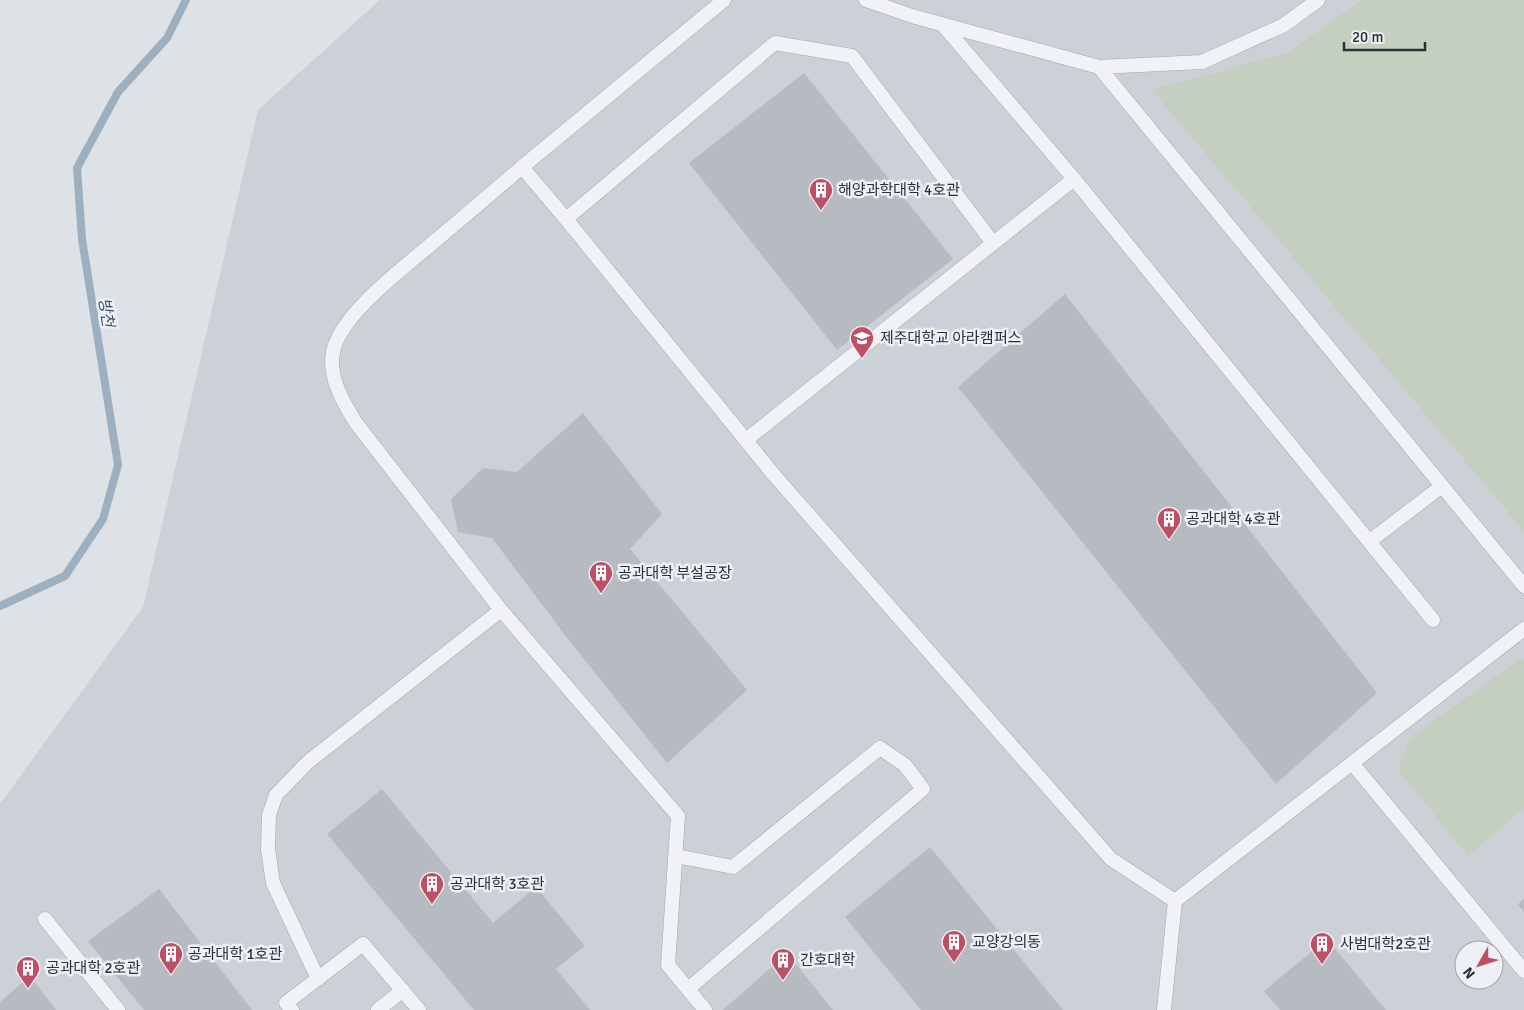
<svg xmlns="http://www.w3.org/2000/svg" width="1524" height="1010" viewBox="0 0 1524 1010" font-family="Signika,'Noto Sans KR',sans-serif">
<rect width="100%" height="100%" fill="#dee1e6"/>
<path fill="#ccd1d7" fill-rule="evenodd" d="M380 0H1524V1010H0V804L143 607 258 110ZM1464 950H1494V980H1464Z"/>
<path fill="#c4cfc0" d="M1362 0H1524V531L1152 90 1287 53Z
M1520 659 1524 660V808L1468 856 1398 770 1410 738Z"/>
<g fill="none" stroke-linecap="round" stroke-linejoin="round">
<path stroke="#9db0c2" stroke-width="8" d="M0 606 65 576 103 519 118 465 82 239 77 168 118 92 167 38 186 0"/>
</g>
<path fill="#b6bbc2" d="M804 73 953 259 837 350 689 163Z
M1065 294 1377 693 1276 784 958 387Z
M583 413 662 514 630 549 747 690 667 763 568 639 492 538 458 532 451 499 483 468 517 472Z
M382 789 493 923 536 887 585 946 556 969 590 1010H474L327 834Z
M930 847 1063 1010H921L845 917Z
M159 889 252 1010H144L88 941Z
M1524 899V912L1518 904Z
M1327 939 1386 1010H1280L1264 991Z
M787 953 833 1010H723Z
M30 976 56 1010H0V1002Z"/>
<g fill="none" stroke-linecap="round" stroke-linejoin="round">
<g stroke="#a4a8af" stroke-width="15">
<path id="lane" d="M724 0 522 167 566 219 774 475 1111 859 1175 901
M866 0 912 16 1099 67 1524 586
M943 25 1074 179
M1099 67 1202 62 1284 25 1318 0
M522 167C493 192 464 217 435 241 406 266 340 314 333 352 328 377 343 402 356 423L501 610 678 816 668 965 705 1010
M566 219 775 43 852 56 993 243
M746 440 1074 179 1433 620
M1370 541 1442 486
M1352 763 1524 971
M676 856 733 867 880 748 905 765 923 789 688 989
M45 919 118 1010
M318 979 273 883 268 849 269 815 276 795 308 762 501 610
M292 1010 286 1003 363 944 419 1010
M378 1010 403 990
M1164 1010 1175 901 1524 629"/>
</g>
<use href="#lane" stroke="#f0f2f5" stroke-width="14"/>
</g>
<defs>
<g id="building-pin" transform="scale(1.25)"><path d="M0 17L-7.5 6A9.5 9.5 0 1 1 7.5 6Z" fill="#bd5065" stroke="#edf0f4"/><path d="M-4-6H4V6H1V3H-1V6H-4ZM-2.5-4.3h1.7v1.8h-1.7ZM.8-4.3h1.7v1.8H.8ZM-2.5-1h1.7V.8h-1.7ZM.8-1h1.7V.8H.8Z" fill="#fff"/></g>
<g id="university-pin" transform="scale(1.25)"><path d="M0 17L-7.5 6A9.5 9.5 0 1 1 7.5 6Z" fill="#bd5065" stroke="#edf0f4"/><path d="M0-5L7-2L0 1L-7-2ZM-4 1L0 2.5L4 1V4Q0 6-4 4Z" fill="#fff"/></g>
</defs>
<g fill-rule="evenodd">
<use href="#building-pin" x="821" y="190"/>
<use href="#university-pin" x="862" y="338"/>
<use href="#building-pin" x="1169" y="519"/>
<use href="#building-pin" x="601" y="573"/>
<use href="#building-pin" x="432" y="884"/>
<use href="#building-pin" x="954" y="942"/>
<use href="#building-pin" x="1322" y="944"/>
<use href="#building-pin" x="171" y="954"/>
<use href="#building-pin" x="783" y="960"/>
<use href="#building-pin" x="28" y="968"/>
</g>
<g text-anchor="middle" stroke-width="5" stroke-linejoin="round" paint-order="stroke">
<g font-size="15" fill="#29303b" stroke="#edf0f4" text-anchor="start">
<text x="838" y="195">해양과학대학 4호관</text>
<text x="880" y="343">제주대학교 아라캠퍼스</text>
<text x="1186" y="524">공과대학 4호관</text>
<text x="618" y="578">공과대학 부설공장</text>
<text x="450" y="889">공과대학 3호관</text>
<text x="972" y="947">교양강의동</text>
<text x="1340" y="949">사범대학2호관</text>
<text x="188" y="959">공과대학 1호관</text>
<text x="800" y="965">간호대학</text>
<text x="46" y="973">공과대학 2호관</text>
</g>
<g font-size="16" font-style="italic" fill="#38506a" stroke="#edf0f4">
<text transform="translate(107 312) rotate(81)" y="6">방천</text>
</g>
</g>
<g transform="translate(1479 965) rotate(231)"><circle r="24" fill="#edf0f4" stroke="#9fa3aa"/>
<path d="M0-4L9 19L0 12L-9 19Z" fill="#bd5065"/>
<text y="-8" font-size="14" font-weight="bold" text-anchor="middle" fill="#29303b">N</text>
</g>
<path d="M1344 42v8h81v-8" fill="none" stroke="#29303b" stroke-width="2.5"/>
<text x="1352" y="42" font-size="15" fill="#29303b" stroke="#edf0f4" stroke-width="4" paint-order="stroke">20 m</text>
</svg>
